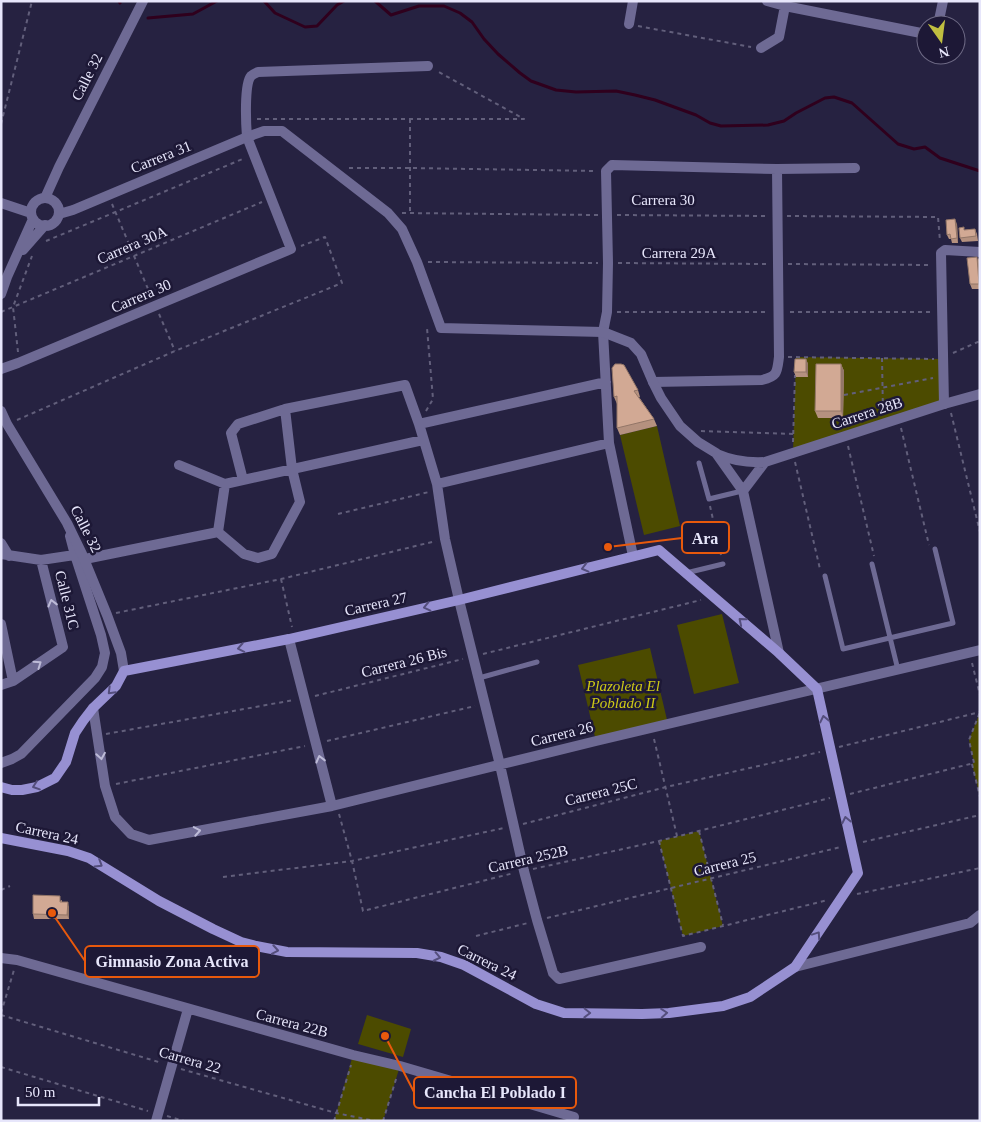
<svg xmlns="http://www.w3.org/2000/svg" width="981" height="1122" viewBox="0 0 981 1122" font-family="Georgia,serif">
<rect width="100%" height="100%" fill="#262241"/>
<path fill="#4c4b00" d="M796 357 943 359 944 404 793 453Z
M657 426 680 526 644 535 620 435Z
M722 614 739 683 694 694 677 625Z
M650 648 668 724 596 741 578 665Z
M980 712V797L972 764 974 763 969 740Z
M699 831 723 926 683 936 659 841Z
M367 1015 411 1029 403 1057 358 1044Z
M353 1055 400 1066 383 1121H334Z"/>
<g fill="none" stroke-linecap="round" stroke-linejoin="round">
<path stroke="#2f001d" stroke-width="3" d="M119 1 120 3
M264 1 275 13 305 27 317 26 337 5 344 1
M375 1 391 15 419 6H444L460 13 472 22 484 39 498 54 520 73 531 81 556 90 576 92 616 91 635 95 655 100 696 115 710 123 721 126 768 125 784 121 796 113 825 98 834 97 852 103 898 144 914 149 925 147 940 158 980 171
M148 18 193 14 217 1"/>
<path stroke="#625f7b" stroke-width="2" stroke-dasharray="4 4" stroke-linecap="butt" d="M638 26 751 47
M257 119H524L437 71
M410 119V213
M1 124 32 1
M349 168H410L596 171
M112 204 151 296
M402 213 598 215
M617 215 768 216
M787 216 938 217 940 241
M46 241 245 158
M428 262 598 263
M618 263 768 264
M788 264 931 265
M1 312 262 202
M617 312H767
M790 312H932
M159 314 175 351
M18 352 13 307 32 256
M953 353 980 341
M788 357 934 359
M882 358 883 413
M844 395 933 378
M426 411 433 399 427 328
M951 413 980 532
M17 420 175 351 342 283 325 237 301 246
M901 428 929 545
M701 431 794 434
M793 442 795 375
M848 446 874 556
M795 462 820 569
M710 506 721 555
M338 514 429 492
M281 579 292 627
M116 613 281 579 436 541
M483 654 701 600
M972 663 980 695
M315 696 463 659
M106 734 294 700
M654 739 677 836
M327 741 475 706
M839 747 980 712
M972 764 980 797
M116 784 305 746
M850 794 974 763 969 740 980 712
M339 814 352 861 363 911 514 873
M523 824 666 787 820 752
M699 831 723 925
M659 841 683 936 828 900
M863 842 980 815
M533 869 659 841 830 798
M223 877 352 861 504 828
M1 890 10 886
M857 894 980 868
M547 918 841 847
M476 936 528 923
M1 1013 14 970
M1 1015 162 1063
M1 1067 148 1111
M181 1069 336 1113 375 1121
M167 1116 184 1121
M334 1121 351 1065
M383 1121 397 1076"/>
<path stroke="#6e6a94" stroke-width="5" d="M699 463 709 499 742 491
M872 564 898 670
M686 573 723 564
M825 576 843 649 953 623 935 549
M479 678 537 662"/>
<path stroke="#6e6a94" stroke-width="10" d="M767 1 785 6 926 34
M629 24 633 1
M938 25 943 1
M761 48 779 37 785 6
M1 369 18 363 291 249 247 137C246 125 244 84 251 76 253 74 256 73 258 72L428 66
M653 382 762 380C778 376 777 372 779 357L777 169
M944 404 941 253 945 250 980 252
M419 424 606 382
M179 465 225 484 423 440
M243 480 231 433 238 424 285 409 405 385 419 424 437 484 445 539 459 600 500 765 524 871 537 920 553 973 559 979 701 947
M437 484 609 443
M218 532 244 554 258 558 272 554 300 502 292 469 285 409
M218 532 225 484
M1 543 9 556
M1 554 41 560 81 554
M633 556 609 443 603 332 607 312 608 263 606 171 612 165 777 169 855 168
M85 559 218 532
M1 624 13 681
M289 639 332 806
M1 685 13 681 63 647 41 560
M93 708 105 786 115 817 131 834 149 840 332 806 596 741 980 650
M1 763 12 759 21 754 95 678 102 667 105 653 101 635 75 555 70 536
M1 958 17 960 353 1055 400 1066 574 1117 573 1121
M795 967 970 923 980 915
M156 1121 188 1009"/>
<path stroke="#6e6a94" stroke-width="10" d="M45 198 59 167 143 1
M31 212a14 14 0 1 1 28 0a14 14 0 1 1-28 0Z
M1 203 31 213
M59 214 73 210 247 137 264 131H282L388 213 402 229 417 262 441 328 603 332 631 343 641 354 653 382 661 398 680 426 698 442 716 453 743 491 779 653
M23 250 45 225
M1 294 7 277 33 219
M1 411 7 424 67 523 82 554 107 615 121 653 124 671
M717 454C733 461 747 463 765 462L944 404 980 394
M743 491 765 462"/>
<path stroke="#9790d2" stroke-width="10" d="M1 787 12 790H22L37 787 55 778 66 762 75 733 83 721 93 708 116 686 124 671 289 639 459 600 659 550 779 653 817 689 858 873 795 967 750 997 723 1006 669 1013 642 1014 564 1013 536 1004 464 965 441 957 417 953 287 952 256 946 241 942 213 929 159 901 89 858 68 851 1 838"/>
</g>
<path fill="#b5917f" d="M957 224 958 243H952L951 239H949L947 235Z
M975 229 977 234 978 241 962 242 960 238 965 230Z
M978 259H980V289H972L970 284Z
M806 359 808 364V377H796L794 372Z
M841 364 844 371 843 418H818L815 411Z
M638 390 640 397H639L654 419 657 426 620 435 617 428V404L614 397Z
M62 900V902L69 907V919H34L33 914Z"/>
<path fill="#937668" d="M955 219 957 224 958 243 957 238Z
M806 359 808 364V377L806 372Z
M841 364 844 371 843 418 841 411Z
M68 902 69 907V919L67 915Z"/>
<path fill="#d2a994" stroke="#937668" d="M955 219 957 238 951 239 950 234 947 235 946 220Z
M964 227V230L975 229 976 236 960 238 959 228Z
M977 257 979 284H970L967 258Z
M978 259H980V275H979Z
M795 359H806V372H794Z
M615 364H621L624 365 638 390 634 391 654 419 617 428V396L614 397 612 368Z
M816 364H841V411H815Z
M33 895 60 896V902H68L67 915 33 914Z"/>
<defs><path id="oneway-chevron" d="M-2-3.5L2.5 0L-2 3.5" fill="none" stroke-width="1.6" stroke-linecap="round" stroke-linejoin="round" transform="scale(1.25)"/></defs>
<g stroke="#544e7c">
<use href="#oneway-chevron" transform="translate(585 568) rotate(166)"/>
<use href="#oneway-chevron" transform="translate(427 607) rotate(167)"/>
<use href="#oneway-chevron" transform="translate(742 621) rotate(-140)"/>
<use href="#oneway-chevron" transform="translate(241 648) rotate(169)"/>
<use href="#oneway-chevron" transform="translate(111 691) rotate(135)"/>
<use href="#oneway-chevron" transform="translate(824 719) rotate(-102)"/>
<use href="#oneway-chevron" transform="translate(36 786) rotate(161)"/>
<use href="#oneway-chevron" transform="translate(846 820) rotate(-102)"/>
<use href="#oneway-chevron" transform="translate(99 864) rotate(32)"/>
<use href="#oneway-chevron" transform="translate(817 935) rotate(-56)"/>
<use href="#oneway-chevron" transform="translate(275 950) rotate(10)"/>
<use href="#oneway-chevron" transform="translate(437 957) rotate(12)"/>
<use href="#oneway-chevron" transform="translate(587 1013) rotate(1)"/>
<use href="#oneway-chevron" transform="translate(664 1013) rotate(-4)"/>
</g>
<g stroke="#bdbbd7">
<use href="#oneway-chevron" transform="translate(52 603) rotate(-104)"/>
<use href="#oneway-chevron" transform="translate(38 664) rotate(-35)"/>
<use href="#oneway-chevron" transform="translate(101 756) rotate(81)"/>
<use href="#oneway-chevron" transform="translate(320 759) rotate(-104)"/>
<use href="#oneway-chevron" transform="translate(197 831) rotate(-10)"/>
</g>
<g text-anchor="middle" stroke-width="5" stroke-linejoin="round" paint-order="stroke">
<g font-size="15" fill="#e7e6fb" stroke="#1d1836">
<text transform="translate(87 77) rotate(-63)" y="5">Calle 32</text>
<text transform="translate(161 157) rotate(-22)" y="5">Carrera 31</text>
<text x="663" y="205">Carrera 30</text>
<text transform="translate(132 245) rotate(-23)" y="5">Carrera 30A</text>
<text x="679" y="258">Carrera 29A</text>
<text transform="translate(141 296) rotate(-23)" y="5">Carrera 30</text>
<text transform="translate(867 413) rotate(-18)" y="5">Carrera 28B</text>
<text transform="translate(86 529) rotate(63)" y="5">Calle 32</text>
<text transform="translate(67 600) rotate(76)" y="5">Calle 31C</text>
<text transform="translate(376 604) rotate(-13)" y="5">Carrera 27</text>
<text transform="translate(404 662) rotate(-14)" y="5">Carrera 26 Bis</text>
<text transform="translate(562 734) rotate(-14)" y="5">Carrera 26</text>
<text transform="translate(601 792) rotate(-14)" y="5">Carrera 25C</text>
<text transform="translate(47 833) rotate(12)" y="5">Carrera 24</text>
<text transform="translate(528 859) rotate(-13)" y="5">Carrera 252B</text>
<text transform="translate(725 864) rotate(-14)" y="5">Carrera 25</text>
<text transform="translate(487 962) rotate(26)" y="5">Carrera 24</text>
<text transform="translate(292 1023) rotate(15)" y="5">Carrera 22B</text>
<text transform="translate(190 1060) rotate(16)" y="5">Carrera 22</text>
</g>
<g font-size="15" font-style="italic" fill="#ceca16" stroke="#1d1836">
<text x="623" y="691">Plazoleta El<tspan x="623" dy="17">Poblado II</tspan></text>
</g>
</g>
<path fill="none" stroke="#e8590c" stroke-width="2" d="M608 547L682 538M52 913L85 961M385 1036L414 1092"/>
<g fill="#e8590c" stroke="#1d1836" stroke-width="2">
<circle cx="608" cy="547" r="5"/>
<circle cx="52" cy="913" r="5"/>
<circle cx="385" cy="1036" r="5"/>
</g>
<g fill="#1d1836" stroke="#e8590c" stroke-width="2">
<rect x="682" y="522" width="47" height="31" rx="5"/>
<rect x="85" y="946" width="174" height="31" rx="5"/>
<rect x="414" y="1077" width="162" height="31" rx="5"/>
</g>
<g font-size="16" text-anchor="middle" font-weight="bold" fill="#e7e6fb">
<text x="705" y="544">Ara</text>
<text x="172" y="967">Gimnasio Zona Activa</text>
<text x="495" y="1098">Cancha El Poblado I</text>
</g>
<rect width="981" height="1122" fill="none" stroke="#e7e6fb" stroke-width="5"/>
<g transform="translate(941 40) rotate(166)"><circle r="24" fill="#1d1836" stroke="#6e6a85"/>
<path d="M0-4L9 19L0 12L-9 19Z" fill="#c0be40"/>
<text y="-8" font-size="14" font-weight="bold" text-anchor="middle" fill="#e7e6fb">N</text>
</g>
<path d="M18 1097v8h81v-8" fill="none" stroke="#e7e6fb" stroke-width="2.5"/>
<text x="25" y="1097" font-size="15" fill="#e7e6fb" stroke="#1d1836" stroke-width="4" paint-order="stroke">50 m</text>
</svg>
